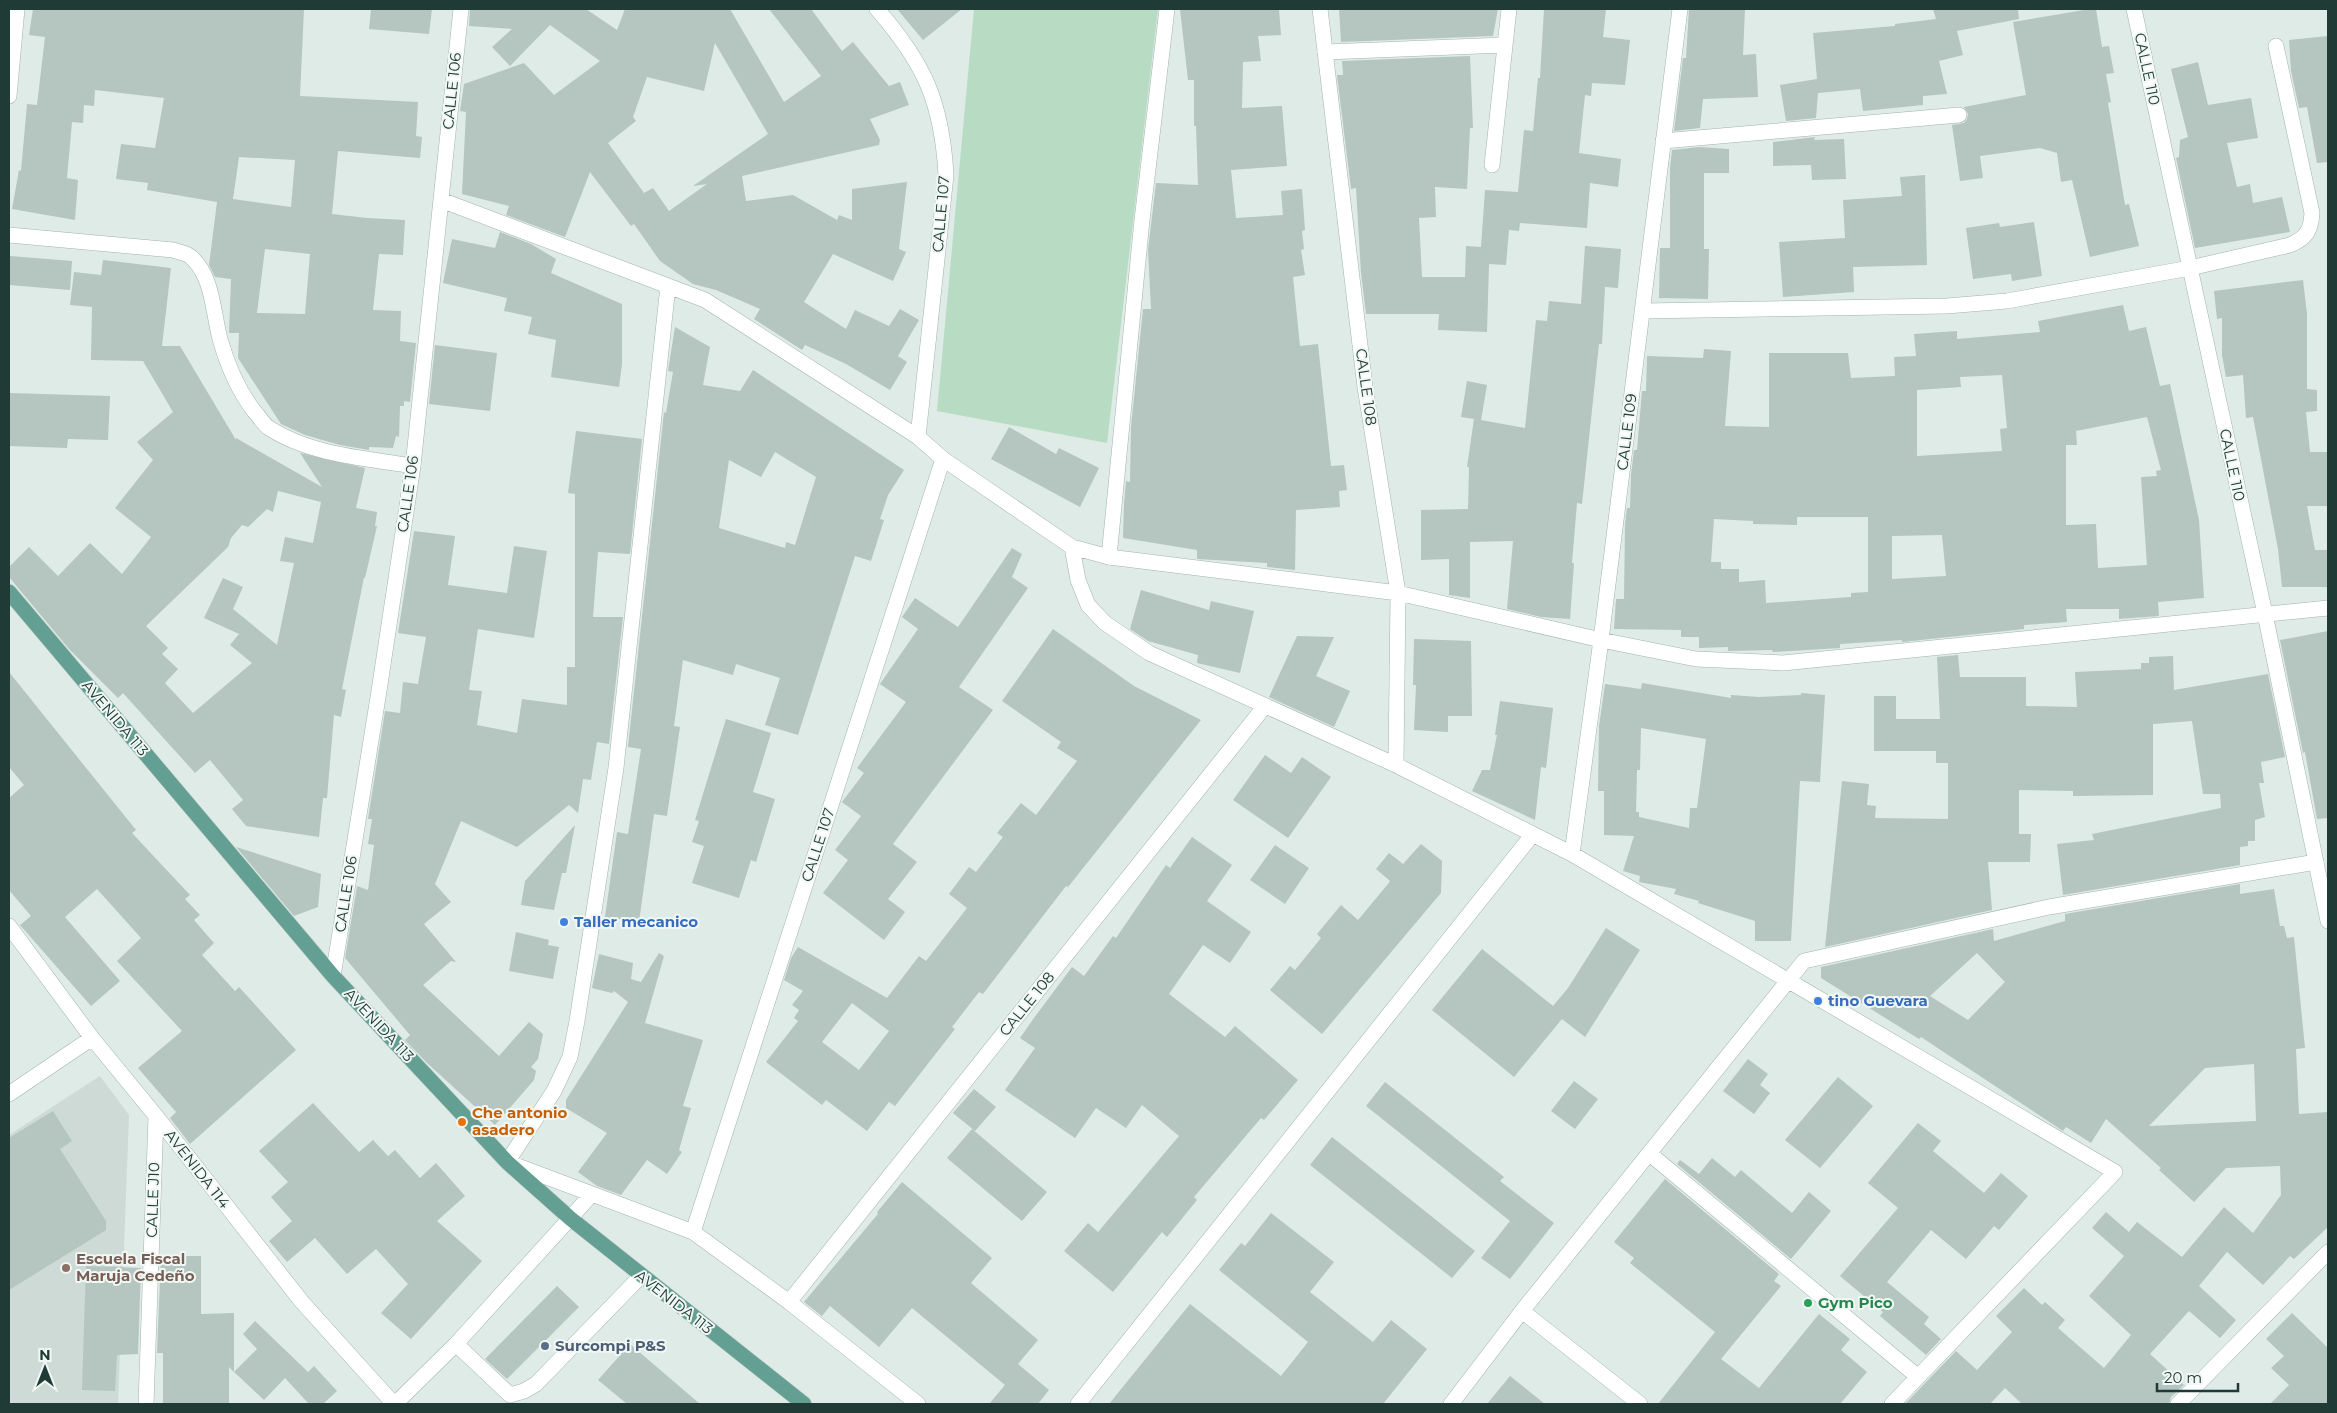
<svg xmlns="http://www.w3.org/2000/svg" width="2337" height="1413" viewBox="0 0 2337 1413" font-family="Montserrat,sans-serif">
<rect width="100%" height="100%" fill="#dfebe6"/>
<path fill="#cddad5" d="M100 1076 129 1115 118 1404H12L9 1400V1135Z"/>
<path fill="#b8dcc3" d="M974 9H1158L1107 443 937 411Z"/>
<path fill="#b5c5bf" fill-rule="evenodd" d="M33 9H304L300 96 418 102 416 136 422 137 420 158 338 151 332 214 367 218 405 220 403 255 379 254 373 310 401 311 400 341 416 343 410 402 404 401V406H400L399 437 396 436 393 448 369 447V450L340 445 305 435 281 424 238 358 239 333H229L231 279 215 277 209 265 217 202 147 190 148 183 116 179 121 144 155 148 164 98 95 90 94 106 84 105 83 123 72 122 67 178 78 180 75 220 12 209 19 170 21 171 27 104 37 105 45 37 29 35ZM239 157 295 160 291 207 233 199ZM265 249 310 254 305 314 257 313Z
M371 9H432L429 34 369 29Z
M470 9H586L617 30 625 9H730L784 102 821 76 769 9H811L842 51 853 42 889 86 900 82 909 105 870 119 880 140 879 145 742 176 746 201 793 195 837 220 839 215 852 220V189L907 182 899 249 906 252 893 281 833 254 804 302 846 329 855 310 889 326 900 309 919 320 898 356 907 362 890 390 846 364 805 345 802 350 754 319 760 309 716 290 693 284 660 261 634 224 631 226 590 172 565 237 506 215 509 206 462 194 466 112 460 111 464 84 524 63 554 95 600 61 550 25 510 66 492 47 512 29 469 26ZM715 43 768 134 693 186 707 184 669 211 653 188 644 193 608 143 636 121 633 117 647 77 704 91Z
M897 9H962L923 40Z
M1180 9H1279L1281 35 1258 36 1261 61 1243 62 1242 108 1282 106 1287 166 1231 170 1236 218 1283 215 1281 191 1302 189 1305 230 1302 231 1304 249 1301 250 1305 275 1293 277 1300 346 1318 344 1331 466 1344 465 1347 490 1339 491 1340 507 1296 510 1295 570 1267 567V563L1197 559V550L1123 538 1124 504 1126 481 1130 482 1131 427 1143 309H1151L1148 250 1156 183 1198 185 1196 126H1194V80H1188Z
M1339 9H1498L1493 36 1341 42Z
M1544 9H1606L1603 37 1630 40 1625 85 1592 83 1591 96 1585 95 1579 153 1621 159 1618 187 1590 183 1587 228 1520 223 1519 231 1509 230 1506 265 1489 264 1487 332 1438 330 1439 314H1366L1361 273 1356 188 1351 189 1337 75H1343L1342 61 1470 56 1473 128H1470L1467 189 1435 187 1436 217 1419 218 1422 277H1465L1466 246 1481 247 1485 190 1518 192 1524 130 1533 131 1538 78H1540Z
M1689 9H1745L1743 55 1756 54 1758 97 1703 99 1700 128 1674 131 1683 58H1686Z
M1933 9H2018L2019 19 1957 31 1963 55 1939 61 1947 94 1923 96V105L1863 111 1860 89 1818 93 1816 118 1786 121 1780 85 1817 79 1813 33 1895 26V24L1936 19Z
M2090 9H2096L2102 47 2109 46 2114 73 2106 74 2111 102 2108 103 2125 205 2129 204 2139 246 2090 257 2072 180 2061 182 2057 153 2040 148 1980 156 1983 178 1960 181 1952 125 1964 123 1967 119 1968 114 1964 107 2026 95 2013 22Z
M2328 36V162L2317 163 2307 107 2299 108 2291 71 2289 40Z
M2198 62 2208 105 2251 98 2258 138 2227 143 2237 187 2250 184 2253 203 2282 197 2290 232 2195 248 2176 158 2179 157 2180 140 2188 137 2171 69Z
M1815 137 1814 140 1844 139 1846 179 1812 180 1811 165 1773 166V142Z
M1699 147 1729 149V173H1704V249H1709L1708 299 1659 298 1660 248H1670V168L1672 150Z
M1925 175 1927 265 1853 267 1854 292 1783 297 1779 242 1845 238 1843 200 1902 196 1900 177Z
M2034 222 2042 276 2012 281 2011 274 1973 279 1966 228 1999 223 2000 227Z
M500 232 531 244 556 259 551 273 622 304V364L619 387 551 377 556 340 528 334 532 317 504 311 507 298 443 283 452 239 495 248Z
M1585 246 1621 249 1618 288 1605 287 1602 344H1599L1582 504 1577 503 1572 563H1574L1570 619 1541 617 1507 609 1513 541 1470 542V598L1449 595V559L1421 560V510L1468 509 1469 467H1467L1474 419 1461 417 1467 381 1487 385 1481 420 1525 428 1536 320 1547 321 1549 301 1581 304Z
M10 256 72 261 70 290 9 285Z
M103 260 171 268 162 346H180L236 440V438L322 487 300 453 365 468 356 508 377 512 375 526H377L365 578 364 577 342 689 346 690 341 717 334 715 327 798H323L319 837 246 826 232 809 243 800 210 760 195 773 123 693 118 698 69 649 9 577V567L29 547 58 576 90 543 122 574 151 537 115 508 153 460 137 442 173 412 143 361 91 360 92 307 70 305 74 272 101 275ZM278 491 321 502 313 543 285 537 280 561 294 563 277 645 233 609 243 587 223 578 204 618 239 634 230 645 252 663 193 713 165 683 178 669 162 654 168 648 146 626 228 547 231 538 242 525 248 527 267 509 273 512Z
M2303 280 2307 314V389L2317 390V411L2306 412 2310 452H2328V506H2307L2315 550H2328V587H2282L2278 549 2253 417 2246 418 2243 375 2226 377 2222 355V318L2217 319 2214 291Z
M2123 305 2129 331 2146 327 2160 386 2170 384 2199 520 2204 598 2158 602 2159 616 2119 619V609H2066L2067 622 2024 625V629L1902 642V640L1840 644V648L1773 652 1772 650 1728 651V647L1699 648V637H1681V630L1614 629 1616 599H1624L1625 524 1627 508H1630L1631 475 1634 450H1637L1642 391H1646L1647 356 1703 358 1704 349 1731 351 1725 426 1769 427V353H1848L1851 378 1895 376 1894 357 1916 356 1914 334 1957 331V339L2040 332 2038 321ZM2002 375 2007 428 2000 429 2002 451 1917 456V390L1961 387 1960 377ZM2147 417 2161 470 2156 471 2157 476 2141 477 2147 565 2098 568 2096 524 2066 525V445H2077L2076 431ZM1797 517H1868V592L1851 593V597L1766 603 1765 580 1739 582V569H1721V562H1711L1714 519 1753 521V524L1797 525ZM1942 535 1946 576 1892 579V536Z
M675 327 710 347 703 385 740 391 753 370 904 470 888 495 880 519 884 520 871 561 855 556 798 735 765 725 780 678 736 664 733 675 683 660 674 726 680 727 667 816 654 814 639 922 605 917 617 832 628 834 641 749 628 747 664 412 666 413 673 372 668 371ZM775 452 816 477 795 545 786 542 785 548 719 528 729 460 761 477Z
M435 345 497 353 490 411 429 404Z
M9 393 110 396 108 440 68 439 67 448 9 446Z
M1009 427 1056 454 1059 448 1099 468 1080 507 991 459Z
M576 431 642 439 630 554 598 552 593 617H623L609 744 597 742 591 780 583 779 578 813 569 805 517 847 461 821 435 884 451 902 424 924 456 962 451 961 423 985 499 1056 529 1022 543 1034 538 1059 531 1067 536 1071 534 1080 495 1125 427 1063 405 1040 410 1035 345 958 357 886 368 890 374 845 368 844 372 819H368L385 711 400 713 403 682 418 684 426 637 398 633 414 531 455 536 448 585 507 593 514 546 547 551 534 638 478 629 469 690 482 691 477 725 517 733 522 699 567 705V667H575V494L568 493Z
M1012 548 1022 554 1012 577 1028 588 959 687 993 710 893 844 917 862 888 899 905 912 884 940 823 893 848 860 835 850 861 816 842 802 864 773 857 768 906 702 880 684 918 629 902 617 915 598 958 627Z
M1141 590 1209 610 1211 601 1254 611 1240 673 1197 663 1198 655 1148 641 1130 629Z
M1053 629 1134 686 1201 720 1068 887 1066 886 983 994 979 992 952 1027 955 1029 895 1106 889 1102 867 1131 826 1100 822 1105 766 1062 798 1021 794 1018 799 1010 792 1005 803 991 784 980 791 958 798 947 887 998 919 956 926 961 967 908 949 894 969 867 976 872 1003 837 997 833 1021 803 1036 815 1077 761 1057 748 1061 742 1002 701ZM852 1003 889 1031 859 1070 822 1042Z
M2328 631V818L2317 819 2305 752 2303 753 2280 640Z
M1297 636 1334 637 1316 676 1350 691 1334 727 1269 697Z
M1414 639 1471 641 1472 716H1448V732L1414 730 1416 685H1413Z
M1958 655 1960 677H2026V706L2077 707 2075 672 2141 669V663H2149V657L2173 656 2174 690 2268 674 2285 757 2261 762 2264 783H2259L2265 817 2255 820V841H2248V846L2240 847V865L2063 895 2057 844 2094 840 2092 834 2221 808 2220 794H2203L2192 721 2153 724V795L2073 796V791L2019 790V834H2031L2030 862H1988L1992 910 1825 947 1842 781 1869 784 1867 805 1876 806 1875 818 1948 819V763H1936V751H1874V696H1896V719H1940L1937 657Z
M9 672 136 830 132 833 190 895 185 899 200 915 194 920 214 943 202 955 235 991 239 987 296 1050 190 1144 170 1118 176 1112 138 1068 182 1031 117 961 141 938 97 889 65 917 120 981 91 1006 20 925 31 916 9 890V798L24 785 9 767Z
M1642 683 1731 698V695L1759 697 1801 695V693L1825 695 1820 782 1800 781 1791 941H1755V921L1698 903 1699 901 1674 894 1676 889 1639 882 1640 876 1623 871 1634 836 1604 835V791H1598L1599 726 1605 684 1641 689ZM1641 728 1706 739 1697 808H1690L1689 828 1639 817V812H1636L1637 770H1640Z
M1500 701 1553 708 1546 768 1541 767 1535 820 1472 791 1482 770H1490L1497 735H1495Z
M726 719 771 733 753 792 775 799 756 862 751 860 739 898 692 883 704 846 692 842 699 821 695 820Z
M1265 755 1291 773 1302 757 1331 777 1288 838 1233 800Z
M575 825 566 873H562L554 910 521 905 525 881Z
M1192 837 1232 865 1207 901 1251 932 1230 963 1203 945 1169 994 1225 1037 1235 1026 1298 1080 1264 1120 1261 1118 1194 1197 1197 1200 1167 1237 1162 1232 1113 1292 1064 1251 1088 1223 1098 1232 1179 1136 1142 1105 1126 1128 1096 1108 1075 1138 1005 1090 1035 1048 1020 1038 1034 1018 1072 967 1084 976 1113 936 1116 938 1166 865 1170 868Z
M1421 844 1442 861 1441 893 1322 1034 1270 990 1290 966 1295 970 1321 938 1317 934 1341 905 1358 920 1388 884 1390 881 1376 869 1389 853 1403 864Z
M1275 845 1309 868 1285 904 1250 880Z
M236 847 321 874 318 907 294 916Z
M2240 884V894L2274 889 2280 926H2284L2287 938 2294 937 2305 1048 2296 1049 2299 1114 2328 1112V1227L2294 1259 2290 1256 2263 1285 2227 1252 2199 1286 2236 1320 2220 1338 2189 1311 2150 1354 2184 1385 2171 1397 2169 1404H2022L2005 1388 1990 1404H1905L1956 1351 1977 1370 2012 1332 1996 1316 2024 1288 2042 1305 2045 1302 2065 1320 2058 1328 2104 1368 2131 1335 2089 1296 2124 1256 2092 1228 2106 1212 2129 1232 2137 1222 2182 1257 2224 1207 2253 1233 2281 1195 2280 1166 2226 1168 2194 1202 2159 1170 2161 1168 2106 1119 2091 1143 2066 1127 2063 1131 1921 1037 1919 1039 1821 978V967L1993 929 1994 941 2065 921V914ZM1977 953 2005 982 1968 1020 1930 996ZM2254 1064 2256 1121 2149 1126 2205 1068Z
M1606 928 1640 950 1585 1037 1562 1019 1514 1077 1432 1010 1482 949 1553 1006 1568 988Z
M516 932 549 940 548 945 559 947 553 979 509 971Z
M659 953 664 956 645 1023 703 1040 683 1106 691 1108 679 1150 682 1152 667 1174 647 1160 621 1195 597 1186 578 1172 607 1133 566 1108V1100L628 1002 614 991 612 993 592 988 599 954 633 963 631 979 641 982Z
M1748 1059 1768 1074 1760 1085 1770 1093 1754 1114 1723 1091Z
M1838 1077 1873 1106 1820 1168 1785 1140Z
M1574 1081 1598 1099 1575 1129 1551 1111Z
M1385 1082 1504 1177 1500 1181 1554 1223 1510 1279 1481 1258 1510 1221 1366 1106Z
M974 1089 996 1107 975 1131 953 1113Z
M313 1103 359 1152 373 1140 388 1156 395 1150 420 1178 436 1163 465 1196 437 1221 482 1261 411 1339 381 1313 408 1284 376 1249 347 1274 315 1238 287 1262 269 1241 292 1221 271 1197 288 1182 259 1151Z
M53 1111 72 1141 60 1149 106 1221V1230L9 1290V1138Z
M1918 1123 1941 1141 1933 1151 1984 1193 2001 1173 2028 1196 1999 1230 1994 1226 1966 1259 1931 1230 1887 1282 1929 1317 1924 1324 1941 1339 1926 1355 1880 1316 1883 1312 1840 1276 1898 1208 1868 1183Z
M972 1129 1047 1192 1022 1221 947 1158Z
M1332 1137 1475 1251 1452 1278 1310 1165Z
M1712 1158 1735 1177 1741 1170 1792 1213 1809 1192 1831 1211 1791 1259 1677 1164 1680 1160 1699 1174Z
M1665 1179 1779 1274 1774 1281 1781 1286 1721 1359 1759 1388 1819 1314 1850 1339 1841 1350 1867 1372 1840 1404H1658L1715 1332 1630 1263 1634 1258 1614 1242Z
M902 1182 992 1258 971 1283 1038 1340 1018 1364 1049 1390 1038 1404H989L1005 1385 912 1308 879 1347 830 1306 822 1316 804 1302 878 1214 877 1212Z
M1271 1213 1334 1262 1310 1292 1373 1342 1391 1320 1427 1349 1383 1404H1109L1190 1304 1281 1376 1308 1342 1219 1270 1241 1243 1245 1246Z
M161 1256H201V1314L234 1313V1372L229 1367V1404H163V1353H157Z
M86 1266 141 1268 138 1354 117 1355 115 1391 82 1390Z
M557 1286 579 1307 507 1379 485 1359Z
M2292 1313 2328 1348V1404H2270L2289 1385 2271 1368 2284 1356 2266 1339Z
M255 1321 308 1372 314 1366 337 1391 323 1404H309L285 1378 264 1400 234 1372 257 1349 243 1334Z
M630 1344 700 1404H627L598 1380Z
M1510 1376 1545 1404H1487Z"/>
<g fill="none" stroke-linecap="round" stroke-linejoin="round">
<g stroke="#a2b3ad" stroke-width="16">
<path id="service" d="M1325 52 1505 45
M1663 141 1959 115
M1492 165 1509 9
M1109 557 1142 220 1167 9
M456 1344 510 1395 524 1391 536 1384 641 1276"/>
</g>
<g stroke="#a2b3ad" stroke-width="16">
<path id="minor" d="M877 9C925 64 942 103 946 175L918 437
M1320 9 1365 387 1398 593 1396 765
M9 96 17 9
M441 200 705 300 918 437 943 459 1072 547 1109 557 1398 593 1601 640 1696 659 1783 663 2328 608
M9 235 173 250C178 252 187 253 191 257 213 276 213 313 220 339 227 364 238 390 254 411 259 416 263 424 269 428 310 455 365 458 413 466
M668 286 616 768 577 1021 570 1057 554 1091 507 1162 693 1232 789 1302 918 1404
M1643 311 1947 306 2007 301 2190 268 2290 245C2306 238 2311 231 2312 213L2276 46
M1072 547 1078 580 1088 605 1105 623 1149 653 1396 765 1572 854 2115 1172 1892 1404
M1572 854 1601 640 1680 9
M9 926 92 1038 156 1116 302 1302 394 1404
M333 976 379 691 413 466 461 9
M9 1094 92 1038
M1650 1154 1917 1376
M693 1232 943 459
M789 1302 1265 706
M1522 1311 1640 1404
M146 1404 156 1116
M395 1404 456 1344 592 1194
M1078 1404 1533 834
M1451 1404 1522 1311 1804 961 2049 907 2316 862
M2178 1404 2328 1252"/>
</g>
<g stroke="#a2b3ad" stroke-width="16">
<path id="tertiary" d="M2134 9 2265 614 2328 921"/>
</g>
<g stroke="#c1c8c6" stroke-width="16">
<path id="primary" d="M9 592 333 976 507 1162 571 1219 804 1404"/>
</g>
<use href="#service" stroke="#fff" stroke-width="15"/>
<use href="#minor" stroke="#fff" stroke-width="15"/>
<use href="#tertiary" stroke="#fff" stroke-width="15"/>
<use href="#primary" stroke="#63a093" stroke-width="15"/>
</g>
<g fill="#3f7fe0" stroke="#f0f7f4" stroke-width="2">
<circle cx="564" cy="922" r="5"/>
<circle cx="1818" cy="1001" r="5"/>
</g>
<circle fill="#e8710a" stroke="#f0f7f4" stroke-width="2" cx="462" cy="1122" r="5"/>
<circle fill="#8d6e63" stroke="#f0f7f4" stroke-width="2" cx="66" cy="1268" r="5"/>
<circle fill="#2e9e5b" stroke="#f0f7f4" stroke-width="2" cx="1808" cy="1303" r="5"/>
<circle fill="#5c6f8a" stroke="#f0f7f4" stroke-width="2" cx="545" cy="1346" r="5"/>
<g text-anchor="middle" stroke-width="4" stroke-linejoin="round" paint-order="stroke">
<g font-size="15" fill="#203b35" stroke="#f0f7f4">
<text transform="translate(2147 69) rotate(78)" y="5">CALLE 110</text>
<text transform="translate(452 91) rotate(-84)" y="5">CALLE 106</text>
<text transform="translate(941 214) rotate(-85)" y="5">CALLE 107</text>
<text transform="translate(1366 387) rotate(82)" y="5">CALLE 108</text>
<text transform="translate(1627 432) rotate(-83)" y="5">CALLE 109</text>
<text transform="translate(2232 465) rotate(78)" y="5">CALLE 110</text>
<text transform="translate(408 494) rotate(-82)" y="5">CALLE 106</text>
<text transform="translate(115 718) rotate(50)" y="5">AVENIDA 113</text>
<text transform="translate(818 845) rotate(-72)" y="5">CALLE 107</text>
<text transform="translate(346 894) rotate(-81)" y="5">CALLE 106</text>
<text transform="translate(1027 1004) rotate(-51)" y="5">CALLE 108</text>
<text transform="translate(379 1025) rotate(47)" y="5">AVENIDA 113</text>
<text transform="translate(197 1169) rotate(52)" y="5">AVENIDA 114</text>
<text transform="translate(153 1200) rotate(-88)" y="5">CALLE J10</text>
<text transform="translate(674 1302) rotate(38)" y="5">AVENIDA 113</text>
</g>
<g font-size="15" font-weight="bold" fill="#366cbe" stroke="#f0f7f4" text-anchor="start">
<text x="574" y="927">Taller mecanico</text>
<text x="1828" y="1006">tino Guevara</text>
</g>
<g font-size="15" font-weight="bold" fill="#c56008" stroke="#f0f7f4" text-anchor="start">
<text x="472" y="1118">Che antonio<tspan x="472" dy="17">asadero</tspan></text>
</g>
<g font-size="15" font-weight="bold" fill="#785e54" stroke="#f0f7f4" text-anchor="start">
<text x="76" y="1264">Escuela Fiscal<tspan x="76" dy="17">Maruja Cedeño</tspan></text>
</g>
<g font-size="15" font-weight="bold" fill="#27864d" stroke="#f0f7f4" text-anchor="start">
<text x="1818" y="1308">Gym Pico</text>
</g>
<g font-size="15" font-weight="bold" fill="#4e5e75" stroke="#f0f7f4" text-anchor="start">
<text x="555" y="1351">Surcompi P&amp;S</text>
</g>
</g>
<rect width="2337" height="1413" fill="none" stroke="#203b35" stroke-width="20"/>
<g transform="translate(45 1368)" stroke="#f0f7f4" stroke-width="4" paint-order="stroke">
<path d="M0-4L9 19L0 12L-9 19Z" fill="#203b35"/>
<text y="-8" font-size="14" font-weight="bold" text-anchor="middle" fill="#203b35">N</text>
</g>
<path d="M2157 1383v8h81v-8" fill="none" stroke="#203b35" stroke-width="2.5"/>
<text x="2164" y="1383" font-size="15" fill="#203b35" stroke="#f0f7f4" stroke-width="4" paint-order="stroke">20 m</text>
</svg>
